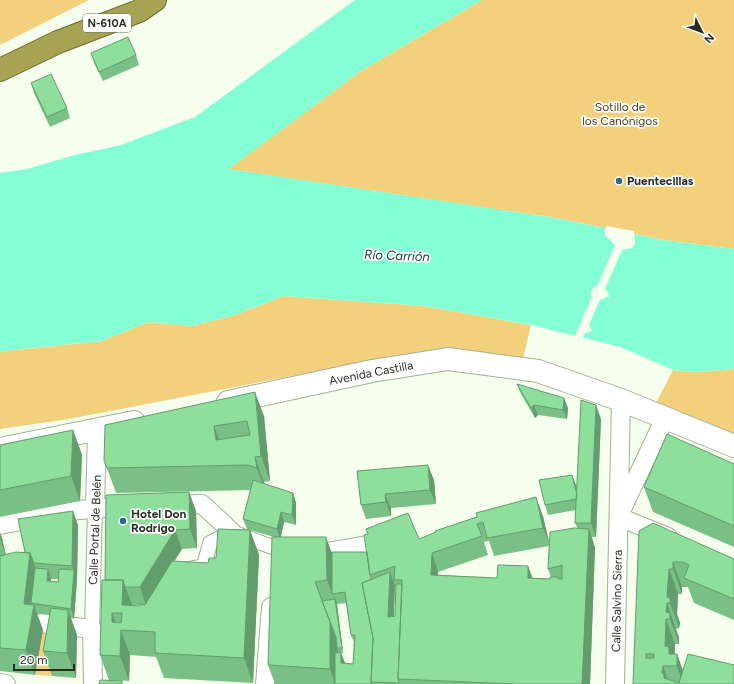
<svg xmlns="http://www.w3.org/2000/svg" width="734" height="684" viewBox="0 0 734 684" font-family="Figtree,sans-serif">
<rect width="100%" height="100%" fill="#f6feed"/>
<path fill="#f3d07b" d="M0 0H89L0 45Z
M482 0H734V249L664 240 556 218 228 169 361 71Z
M284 296 425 306 531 325 523 359 375 360 69 419 0 429V353L4 351 102 341 148 322 192 326 235 315Z
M734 369V436L656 403 673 370 696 372Z
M43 630 60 632 52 676 35 675Z"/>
<path fill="#86fed5" d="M355 0H482L361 71 229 169 556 218 664 240 734 249V369L696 372 673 370 620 347 531 325 425 306 284 296 235 315 192 326 148 322 102 341 4 351 0 353V173L27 169 75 155 121 145 195 117Z"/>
<path fill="#f6feed" d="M606 226 634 231 635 244 632 248 622 250 605 289 610 296 600 300 589 325 592 331 585 333 582 340 574 338 592 297 591 293 593 288 598 285 615 245 605 235V229Z"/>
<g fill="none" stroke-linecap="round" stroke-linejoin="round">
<g stroke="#a2b095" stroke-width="16">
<path id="pedestrian" d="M189 569 204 566 210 543 232 532 275 548
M92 629 95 508"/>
</g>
<g stroke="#a2b095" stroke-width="20">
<path id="minor" d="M169 505 202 504 232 532
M95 508 97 430
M621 511 665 418
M619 517 668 537
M0 525 79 510 129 506
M307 550 327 552 367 545
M41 623 92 629 93 684
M0 683 6 684
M265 684 271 607
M615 684 621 400"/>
</g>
<g stroke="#a2b095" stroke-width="24">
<path id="secondary" d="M228 402 372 371 448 359 538 371 621 400 734 446
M0 449 134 422"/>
</g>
<g stroke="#6c6c25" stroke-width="24">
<path id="trunk" d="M0 70 58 42 139 11 155 0"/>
</g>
<use href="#pedestrian" stroke="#fff" stroke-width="14"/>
<use href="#minor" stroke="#fff" stroke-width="18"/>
<use href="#secondary" stroke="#fff" stroke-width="22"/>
<use href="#trunk" stroke="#a6a452" stroke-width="22"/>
</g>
<path fill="#7ac086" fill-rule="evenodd" d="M91 53 136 55 139 65 103 81 94 63Z
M31 83 67 108 70 118 50 127 34 93Z
M517 384 568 408 567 419 538 415 535 418 521 394Z
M264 416 270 481 264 482 265 484 293 493 296 503V525L284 522 281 537 332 552H367L419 539 477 517 543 516 549 544 578 529 575 523 576 510 548 515 545 505 572 475 577 489 601 419 596 537H592L595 548 590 684H275L268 665 274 537 250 530 259 555 253 683 164 678 156 657 130 655 129 681 109 680 100 655 105 580 189 492 196 511 197 548 182 549 174 562 208 563 216 558 250 530 247 529 243 519 251 490 116 493 107 468 105 425ZM489 541 494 556 549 546 548 569 551 577 550 579 532 578 528 566 497 578 438 575V572L488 555 484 542ZM395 587H396L395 616H394ZM346 603 351 635 354 642 353 664 345 663 341 653H343L337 604ZM132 605H141L140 606H132ZM324 606 336 637V639Z
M73 430 82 455 80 501 0 517V445Z
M734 464V547L653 512 644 487Z
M357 471 434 480 436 504 391 508V516L366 519 361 505Z
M78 525 77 580 74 619 71 618 77 635 76 678 52 676 43 651 50 615 37 614 43 630 35 675 0 671V533L6 554 25 552ZM51 579H59L58 582 51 581Z
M639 531 734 559V620L694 603 688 587H682V594H678L677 614 680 623 679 628 676 629 679 638V644H675V654H677L683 671 734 684H633Z"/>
<path fill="#639c6d" d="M255 392 264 416 270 481 261 456Z
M564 398 568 408 567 419 563 410Z
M534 405 538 415 535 418 531 408Z
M596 405 601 419 596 537 591 523Z
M214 426 223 451 216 440Z
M73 430 82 455 80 501 71 476Z
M255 457 264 482 266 493 257 468Z
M428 465 434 480 436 504 430 490Z
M572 475 576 485 581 509 578 499Z
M189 492 196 511 197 548 190 529Z
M293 493 296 503V525L292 515Z
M385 494 391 508V516L386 502Z
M536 497 543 516 550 546 543 528Z
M73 511 78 525 77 580 74 619 71 609 74 570 72 566Z
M281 512 284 522 280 539 277 529Z
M589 529 595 548 590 684H582Z
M175 530 182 549 146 606 140 587Z
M250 530 259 555 253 683 244 658Z
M0 533 2 538 6 556 1 542 0 538Z
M326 537 335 562 332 594 336 604 327 580Z
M30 553 39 578 31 603 33 610 34 605 43 630 35 675 26 650 24 604Z
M432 553 438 572V593L431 575Z
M673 562 682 587V594L673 569Z
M528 566 535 585 528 578Z
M48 569 51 579 50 591 47 581Z
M669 569 678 594 677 614 680 623 679 628 670 603 667 597Z
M390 572 395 586 393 632 388 617Z
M123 580 132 605 131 630 122 605Z
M315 582 339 646 337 648 339 652V684H335L330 669Z
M335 599 337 604 343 653 342 648Z
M667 603 679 638V644L670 619 666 612Z
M68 610 77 635 76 678 67 653Z
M112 613 121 636V630L130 655 129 681 120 656 112 622Z
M666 619 675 644 674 661 672 666 665 646Z
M341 653 345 663H341Z
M677 654 686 679 683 684 677 666Z
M663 666 669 684H666L662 673Z"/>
<path fill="#8edf9c" stroke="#639c6d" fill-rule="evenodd" d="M128 37 136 55 99 72 91 53Z
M51 74 67 108 47 117 31 83Z
M517 384 564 398 563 410 534 405 531 408Z
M255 392 261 456 255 457 257 468 248 465 107 468 104 461 105 425ZM247 421 250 435 216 440 214 426Z
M581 400 596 405 591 523H575Z
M73 430 71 476 0 490V445Z
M667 434 734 464V526L644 487Z
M428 465 430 490 385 494 386 502 361 505 357 471Z
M572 475 577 495 576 499 545 505 539 480Z
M253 480 293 493 292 515 281 512 277 529 243 519Z
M189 492 190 529 175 530 140 587H125L123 580H105L106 495Z
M536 497 543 528 487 538 483 522 477 524 482 536 432 553 431 575 497 578 498 565 528 566V578L550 579V577H558V579H562V565L548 569 550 532 574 528 589 529 582 684H514L398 679 402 580H394L395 566 370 575 364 535 368 534 366 529 408 513 419 539 436 532 435 531 477 517 476 513Z
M73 511 72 566 34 563 30 553 25 552 18 519Z
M653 523 734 559V599L684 578 689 565 683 562H673V569H669L667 597 670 598V603H667L666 612 670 613V619H666L665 646 669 647V654H677V666H663L662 673 664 674V678L679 683 688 654 734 665V684H633L639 531ZM646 654H654V658H646Z
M218 529 250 530 244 658 155 653V632L121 630 120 656 100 655 102 580H123L122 605 140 606 141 604 145 605 172 561 208 563 209 558H216ZM112 613H122L121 623 112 622Z
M272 537H326L327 580 315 582 330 622V669L268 665Z
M16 552 30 553 24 604 34 605 26 650 0 648V556Z
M332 552H367L370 575 372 579 362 583 373 638 371 682 372 684H335V652L341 653V663L353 664 355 635H351L345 592 332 594Z
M35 568 48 569 47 581 58 582 59 569 74 570 71 609 31 603Z
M390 572 388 617 395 616 396 584H402L398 679 399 683 371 682 373 638 362 583Z
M335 599 342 648H337L336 637 322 601Z
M51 608 68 610 67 653 43 651Z
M100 680 122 681V684H99Z"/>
<g fill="#2f6882" stroke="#fff" stroke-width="1.5">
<circle cx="619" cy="181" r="4"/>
<circle cx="123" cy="521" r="4"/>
</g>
<g text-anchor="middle" stroke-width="3.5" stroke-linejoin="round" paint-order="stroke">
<rect fill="#fff" stroke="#686c64" stroke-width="1" x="83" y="14" width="48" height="18" rx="3"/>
<g font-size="11" font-weight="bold" fill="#282d22">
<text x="107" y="27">N-610A</text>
</g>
<g font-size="12" fill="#4d3d14" stroke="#fff">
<text x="620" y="111">Sotillo de<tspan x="620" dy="14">los Canónigos</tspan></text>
</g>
<g font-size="12" font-weight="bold" fill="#282d22" stroke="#fff" text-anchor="start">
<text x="627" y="185">Puentecillas</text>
<text x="131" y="518">Hotel Don<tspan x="131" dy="14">Rodrigo</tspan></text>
</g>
<g font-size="12" fill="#282d22" stroke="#fff">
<text transform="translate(371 373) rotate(-11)" y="4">Avenida Castilla</text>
<text transform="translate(95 530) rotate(-88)" y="4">Calle Portal de Belén</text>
<text transform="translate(617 601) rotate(-89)" y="4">Calle Salvino Sierra</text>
</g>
<g font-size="13" font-style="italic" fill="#0a4131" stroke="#fff">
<text transform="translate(397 255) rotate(2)" y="5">Río Carrión</text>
</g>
</g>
<g transform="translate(702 32) rotate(132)" stroke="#ffffff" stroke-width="3" paint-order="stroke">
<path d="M0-3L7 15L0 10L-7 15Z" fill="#282d22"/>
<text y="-6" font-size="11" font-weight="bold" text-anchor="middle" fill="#282d22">N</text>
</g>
<path d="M14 664v6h60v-6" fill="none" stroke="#282d22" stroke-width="2"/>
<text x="20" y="664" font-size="12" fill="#282d22" stroke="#ffffff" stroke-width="3" paint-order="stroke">20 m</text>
</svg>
